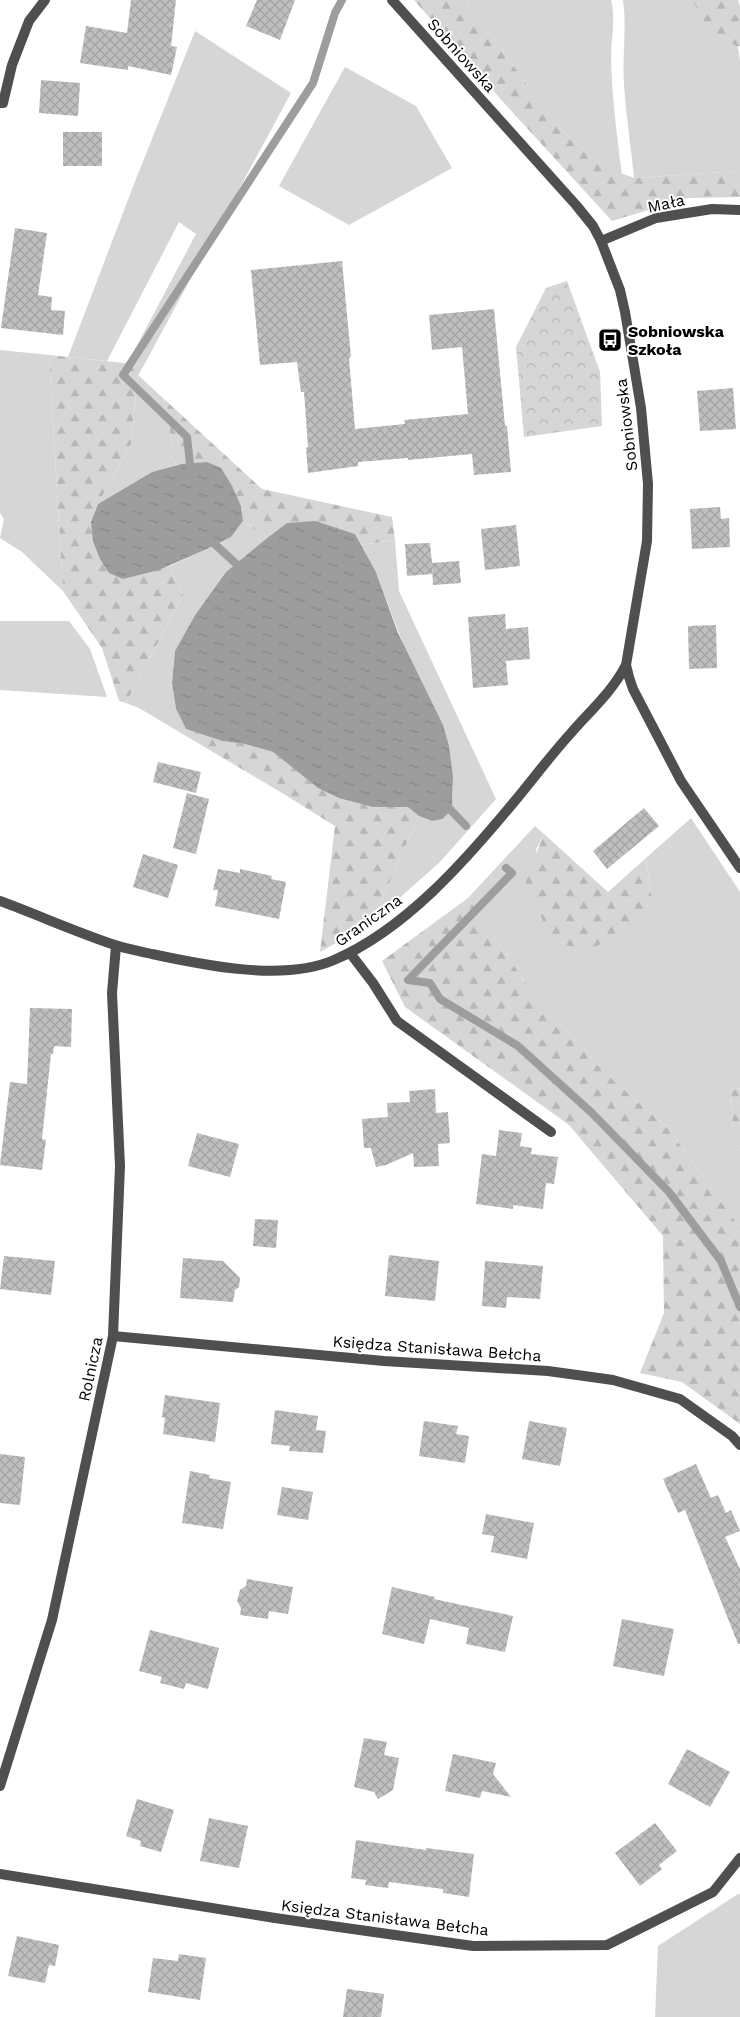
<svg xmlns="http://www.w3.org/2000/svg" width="740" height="2017" viewBox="0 0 740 2017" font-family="'Work Sans',sans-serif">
<defs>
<pattern id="forest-firs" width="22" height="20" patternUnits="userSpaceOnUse" patternTransform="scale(1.25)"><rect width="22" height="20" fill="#d6d6d6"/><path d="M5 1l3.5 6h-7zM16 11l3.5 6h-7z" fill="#b6b6b6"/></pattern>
<pattern id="park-crowns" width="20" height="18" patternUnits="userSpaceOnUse" patternTransform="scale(1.25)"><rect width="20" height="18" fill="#d6d6d6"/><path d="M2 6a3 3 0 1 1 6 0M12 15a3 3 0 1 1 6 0" fill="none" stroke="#b6b6b6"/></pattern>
<pattern id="water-ripples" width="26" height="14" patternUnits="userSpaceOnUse" patternTransform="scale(1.25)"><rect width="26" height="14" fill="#9d9d9d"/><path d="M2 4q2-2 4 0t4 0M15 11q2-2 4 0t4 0" fill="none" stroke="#858585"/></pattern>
<pattern id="building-cross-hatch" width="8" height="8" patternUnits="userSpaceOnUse" patternTransform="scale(1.25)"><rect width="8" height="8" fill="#bfbfbf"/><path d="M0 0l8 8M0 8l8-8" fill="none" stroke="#a2a2a2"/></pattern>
</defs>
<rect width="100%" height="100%" fill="#fff"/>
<path fill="#d6d6d6" d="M466 0H611C616 20 611 38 611 58 612 98 617 136 622 175L602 166 560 129 468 4Z
M623 0H692L709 30 738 47 740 61V171L634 178C631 147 626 116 624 85 622 56 627 28 623 0Z
M195 31 291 93 144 365 127 364 196 234 179 222 107 361 68 357 134 184Z
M345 67 416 106 452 168 349 225 279 186Z
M0 350 49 355 63 591 22 552 0 538 4 519 0 513Z
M138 375 164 399 176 465 152 472 98 504 131 444Z
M243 521 267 538 226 572 195 615 175 651 172 683 176 709 186 729 181 733 139 708 126 703 183 595 170 566 207 549 231 537Z
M395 540 399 591 496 799 439 863 371 923 419 816 432 821 453 798V777L376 572 361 545Z
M0 621H69L90 649 107 697 0 690Z
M691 818 740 892V1088L731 1090 733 1131 740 1149V1228L669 1129 603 1071 532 992 468 898 535 826 544 834 536 850 548 932 652 897 646 858Z
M738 1894H740V2017H655L658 1946Z"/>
<path fill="url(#forest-firs)" d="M414 0H466L468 4 560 129 602 166 634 178 740 171V197L688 198 612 221 504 103Z
M692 0H738L740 6V46L738 47 709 31Z
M49 355 144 365 138 375 131 444 98 504 91 522 123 579 170 566 183 595 126 703 119 701 102 648 63 591Z
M164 399 262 489 392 517 395 540 361 545 355 534 287 523 267 538 243 521 241 506 221 468 181 464 176 465Z
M186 729 222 741 245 744 273 752 318 788 409 807 419 816 371 923 320 952 335 826 282 793 181 733Z
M544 834 608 892 646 858 652 897 633 928 580 954 548 932 525 881Z
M468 898 532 992 603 1071 669 1129 740 1228V1424L682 1382 640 1373 664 1313 663 1236 569 1125 405 1007 382 961Z
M740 1088V1149L733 1131 731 1090Z"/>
<path fill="url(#park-crowns)" d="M567 281 600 372 602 426 524 437 516 347 546 288Z"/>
<path fill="url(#water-ripples)" d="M207 462 221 468 232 486 241 506 243 521 231 537 207 549 159 570 123 579 109 573 100 559 93 541 91 522 98 504 152 472 181 464Z
M315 521 355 534 376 572 398 633 443 725 449 746 453 777 452 810 442 819 432 821 419 816 408 807H373L339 798 318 788 273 752 245 744 222 741 186 729 176 709 172 683 175 651 195 615 226 572 267 538 287 523Z"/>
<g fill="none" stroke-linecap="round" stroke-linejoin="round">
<path stroke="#9d9d9d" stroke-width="8" d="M191 472 187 437 123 375 313 83 335 13 342 0
M208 538 244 571
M445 804 466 826
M506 868 512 873 408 980 430 983 440 999 518 1046 592 1113 669 1192 721 1261 740 1307"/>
</g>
<path fill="url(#building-cross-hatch)" d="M131 0H176L171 46 177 47 171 75 128 66V70L80 63 86 26 127 33Z
M257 0H295L280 40 246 26Z
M41 80 80 83 78 116 39 113Z
M63 132H102V166H63Z
M15 228 47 233 38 295 52 297 51 310 65 311 63 335 1 328Z
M342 261 351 357 349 358 355 429 405 424 404 420 468 414 462 347 432 350 429 315 494 309 505 426H507L511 472 474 475 472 454 408 460V458L358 462V466L308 473 306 448 308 447 304 392H301L297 362 260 365 251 270Z
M733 388 736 429 700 431 697 391Z
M720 507 721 519 729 518 730 547 692 549 690 509Z
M516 525 520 566 485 570 481 529Z
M430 543 432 563 459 561 461 583 433 585 432 566V574L407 576 405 544Z
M505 614 506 629 528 627 530 659 506 661 508 685 473 688 468 617Z
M716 625 717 668 689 669 688 626Z
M158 762 201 772 196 793 153 782Z
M187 793 209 799 196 854 173 848Z
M644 808 659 826 607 869 593 851Z
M143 854 178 865 168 898 133 887Z
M218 869 240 873V869L272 876 271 879 286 882 279 919 215 906 218 890H213Z
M30 1008 72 1009 71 1047 54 1046 53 1054H51L42 1139 46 1140 42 1170 0 1165 10 1082 27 1084Z
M435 1089 436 1113 448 1112 450 1143 438 1144 439 1166 414 1167 413 1153 386 1165 376 1167 371 1148H364L362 1119 388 1117 387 1103 410 1102 409 1091Z
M499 1130 522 1133 520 1146 532 1148 531 1154 558 1157 554 1184 546 1183 543 1209 513 1205V1209L476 1204 482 1154 496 1156Z
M197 1133 239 1144 230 1177 188 1166Z
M255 1219 278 1220 276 1248 253 1246Z
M389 1255 439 1261 435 1301 385 1296Z
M4 1256 55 1261 51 1295 0 1289Z
M183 1258 223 1261 240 1278 239 1287 235 1290 233 1302 180 1298Z
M485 1261 543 1266 540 1299 507 1297 506 1308 482 1306Z
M165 1395 220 1403 215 1442 163 1434 165 1418 162 1417Z
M275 1410 318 1416 316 1430 326 1431 323 1453 289 1451 290 1446 271 1444Z
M424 1421 458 1426 456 1434 469 1436 465 1463 419 1456Z
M529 1421 567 1428 560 1466 522 1459Z
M0 1454 25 1457 20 1505 0 1503Z
M696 1464 711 1498 718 1495 726 1513 731 1510 740 1531 725 1537 740 1569V1644H738L685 1510 678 1513 663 1479Z
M190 1471 210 1475 209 1478 231 1482 223 1529 182 1523Z
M282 1487 313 1492 308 1520 277 1515Z
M486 1514 534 1523 527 1559 491 1552 494 1536 482 1534Z
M247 1579 293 1587 288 1614 269 1611 268 1619 240 1615 241 1608 237 1601 240 1590 246 1586Z
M392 1587 435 1597 434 1599 513 1616 505 1652 466 1644 469 1628 430 1619 424 1644 382 1634Z
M622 1619 674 1629 664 1676 613 1666Z
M150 1630 219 1648 208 1689 186 1683 184 1689 160 1683 162 1677 139 1671Z
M364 1738 387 1742 384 1755 399 1758 393 1790 378 1799 374 1792 354 1787Z
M687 1749 730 1772 710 1807 668 1784Z
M453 1754 496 1763 493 1774 511 1797 482 1791 480 1798 445 1791Z
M137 1799 174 1810 161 1852 140 1846 141 1841 126 1836Z
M209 1818 248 1826 239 1868 200 1861Z
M655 1823 677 1851 659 1865 662 1869 640 1886 615 1853Z
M356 1840 426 1850V1848L474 1854 469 1897 443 1893V1889L389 1882 388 1888 365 1885 366 1880 351 1878Z
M17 1936 59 1945 55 1966 49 1965 45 1983 8 1976Z
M179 1954 206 1958 200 2000 148 1992 153 1958 178 1961Z
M347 1989 384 1994 381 2017H343Z"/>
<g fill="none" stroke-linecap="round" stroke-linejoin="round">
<path stroke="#4f4f4f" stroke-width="10" d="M0 103H3L12 65 29 21 45 0
M601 241 656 218 712 209 740 210
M350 953 373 983 397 1021 551 1132
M113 1336 384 1361 548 1371 613 1380 680 1399 732 1436 740 1445
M0 1786 52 1620 113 1336 120 1166 112 993 116 946
M0 1874 275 1918 473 1946 607 1945 713 1892 740 1858"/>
<path stroke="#4f4f4f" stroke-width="10" d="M392 0 576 205 593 226 601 241 620 290 625 312 641 408 648 484 647 541 626 665 629 677 633 689 681 781 740 868
M0 901C38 915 76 932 115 945 127 949 140 951 152 954 203 965 284 982 334 960 405 930 466 860 514 802 533 779 551 755 571 733 590 711 612 692 626 665"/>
</g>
<defs>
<g id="bus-square" transform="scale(1.25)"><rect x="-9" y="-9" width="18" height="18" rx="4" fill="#000" stroke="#fff"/><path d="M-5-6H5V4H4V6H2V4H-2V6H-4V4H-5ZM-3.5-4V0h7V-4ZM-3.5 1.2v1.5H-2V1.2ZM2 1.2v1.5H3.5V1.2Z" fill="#fff"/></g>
</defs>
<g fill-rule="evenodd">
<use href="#bus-square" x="610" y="340"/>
</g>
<g text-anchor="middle" stroke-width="4" stroke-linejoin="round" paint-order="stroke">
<g font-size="16" fill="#000" stroke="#fff">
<text transform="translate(462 55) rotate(48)" y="6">Sobniowska</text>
<text transform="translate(666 203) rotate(-12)" y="6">Mała</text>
<text transform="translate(626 425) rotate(-97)" y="6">Sobniowska</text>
<text transform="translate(368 920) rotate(-35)" y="6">Graniczna</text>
<text transform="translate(437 1348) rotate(4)" y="6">Księdza Stanisława Bełcha</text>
<text transform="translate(90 1369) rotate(-78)" y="6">Rolnicza</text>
<text transform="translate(385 1917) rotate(7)" y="6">Księdza Stanisława Bełcha</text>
</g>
<g font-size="16" font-weight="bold" fill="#000" stroke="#fff" text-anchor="start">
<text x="628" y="337">Sobniowska<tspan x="628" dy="18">Szkoła</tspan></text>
</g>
</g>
</svg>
